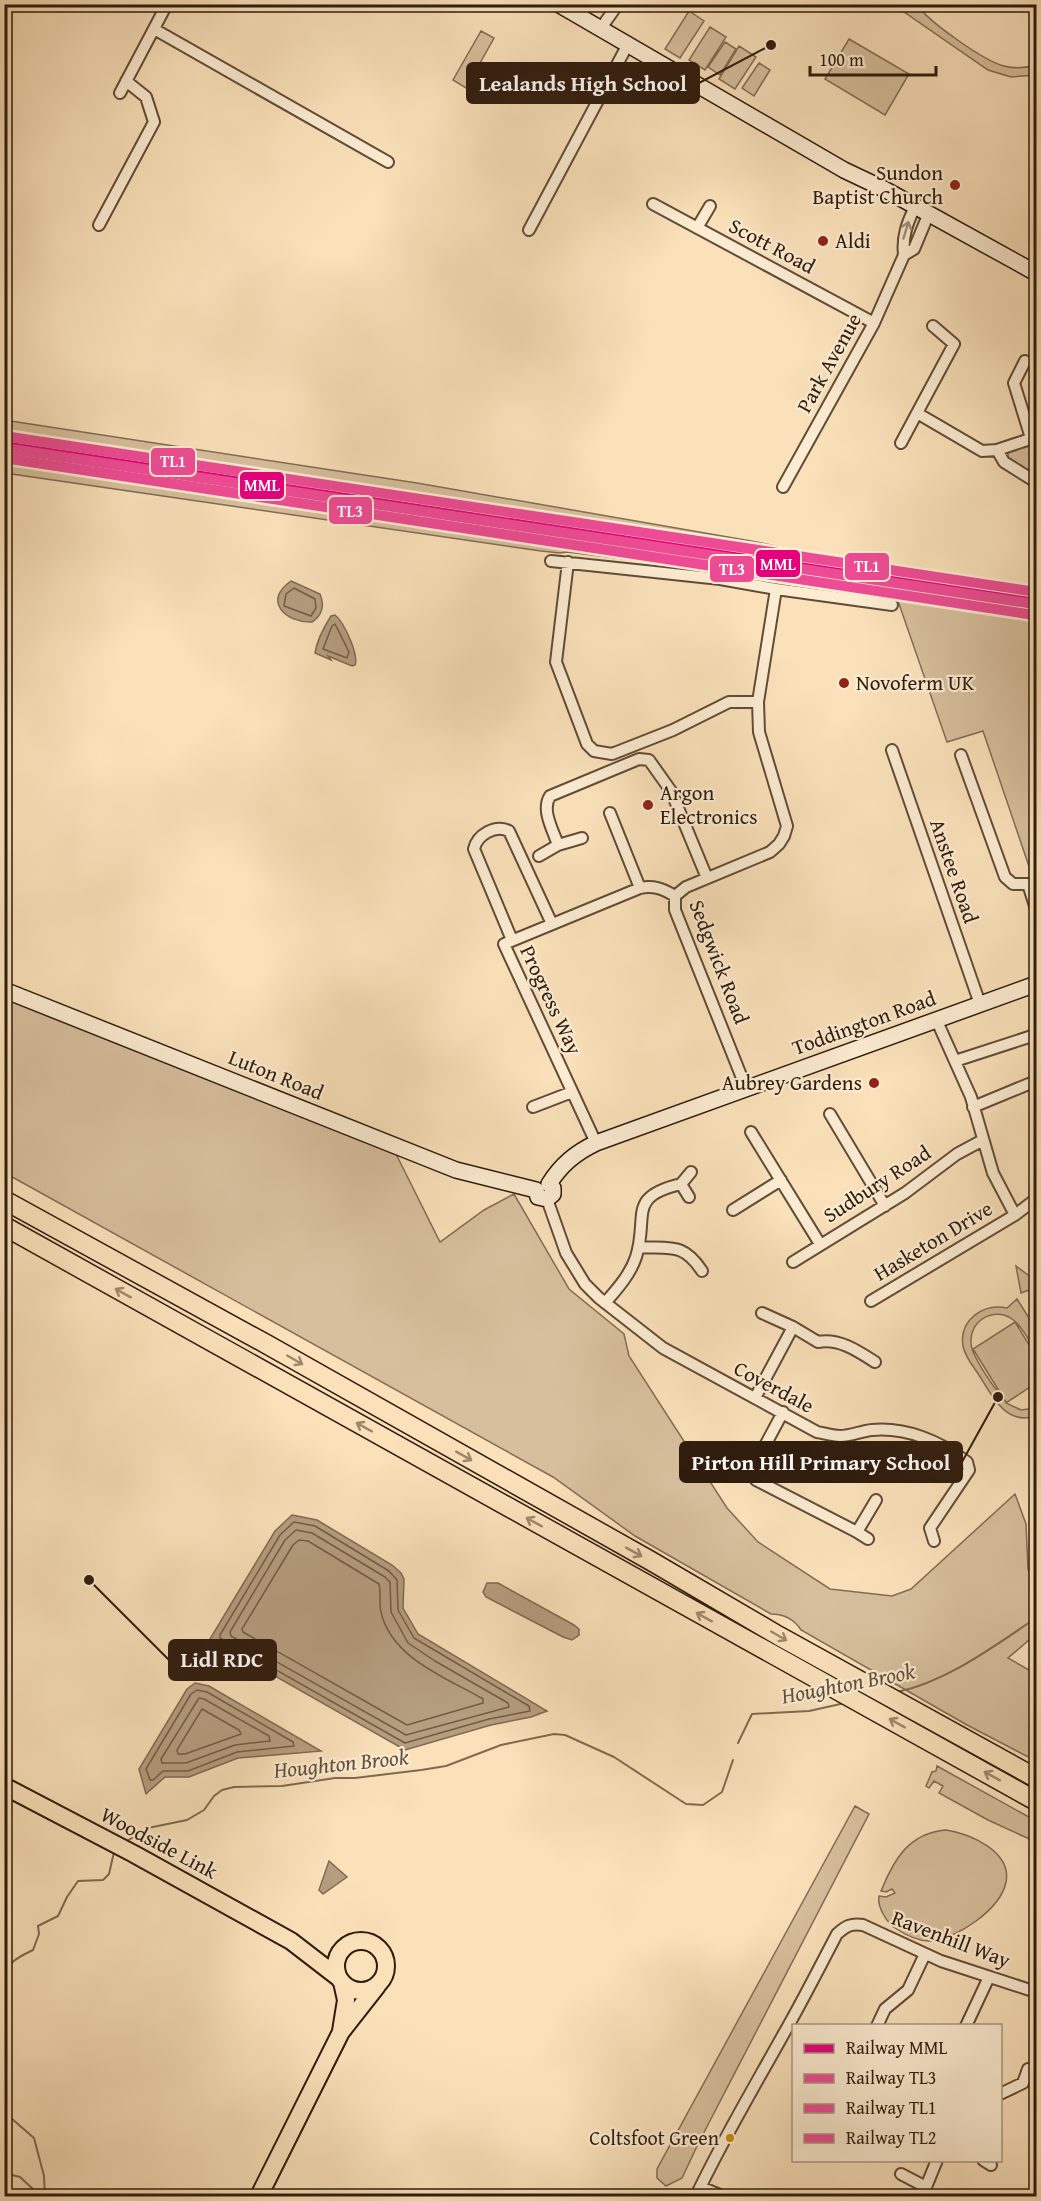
<svg xmlns="http://www.w3.org/2000/svg" width="1041" height="2201" viewBox="0 0 1041 2201" font-family="'Gentium Book Plus',serif">
<rect width="100%" height="100%" fill="#fae1ba"/>
<filter id="stains"><feTurbulence type="fractalNoise" baseFrequency=".00333" numOctaves="4"/><feColorMatrix values="0 0 0 0 .2 0 0 0 0 .09 0 0 0 0 .02 0 0 0 .5 -.17"/></filter>
<radialGradient id="worn" r=".72"><stop offset=".6" stop-color="#630" stop-opacity="0"/><stop offset="1" stop-color="#630" stop-opacity=".3"/></radialGradient>
<path fill="#d7bf9d" stroke="#826d55" stroke-width="1.5" d="M894 5H917C929 22 984 61 1004 66 1015 69 1026 68 1036 65V75L1011 77 988 70Z
M689 11 704 21 680 58 665 49Z
M710 27 726 37 705 70 689 60Z
M481 31 494 38 466 88 453 80Z
M849 39 909 74 885 115 825 79Z
M725 42 736 49 720 75 708 67Z
M739 46 756 57 735 89 719 79Z
M759 63 770 70 754 96 742 88Z
M4 420 417 483 751 541 832 557 1036 586V590L5 434Z
M1036 444V477L1008 460V452Z
M4 457 1036 612V887L983 731 947 742 898 601 906 597 878 593 871 589 567 552 560 553 541 551 5 473Z
M4 998 396 1154 440 1242 484 1210 514 1194 569 1289 624 1334 629 1356 727 1508 758 1542 830 1589 892 1596 911 1589 1015 1494 1026 1524 1028 1569 1036 1584V1634L1008 1658 1036 1674V1761L967 1725 801 1630C794 1619 784 1614 771 1614L635 1536 553 1477 5 1173Z
M1016 1266 1036 1281V1285L1029 1290 1021 1293Z
M1017 1299 1036 1329V1353C1030 1342 1023 1327 1012 1319 994 1306 969 1321 971 1343 971 1356 997 1392 1006 1402L973 1349 1015 1322 1036 1356V1383L1006 1403 1021 1410 1036 1408V1416C1006 1426 992 1396 979 1375 973 1366 965 1357 963 1346 959 1320 983 1303 1007 1308Z
M937 1766 1036 1821V1842L988 1820 939 1793 943 1786 934 1781 929 1788 926 1786 932 1772 936 1771Z
M855 1806 869 1814 699 2142 682 2178 666 2186 657 2178V2169Z
M946 1830C970 1833 1012 1852 1006 1882 1001 1909 956 1940 929 1941 918 1941 904 1934 895 1928 886 1922 877 1906 879 1896L886 1897 895 1893 892 1889 886 1892 881 1891C894 1859 909 1833 946 1830Z"/>
<path fill="#b59e7f" stroke="#7f6a51" stroke-width="1.5" d="M291 581 320 594C325 605 322 616 312 622 286 623 262 601 291 581Z
M335 615C344 622 359 655 355 665L352 666 328 656 331 660 315 653C317 640 324 627 331 616Z
M292 1515 317 1520 392 1565 401 1573 404 1579 403 1608 418 1634 547 1711 531 1717 491 1725 405 1750 210 1639 275 1531Z
M487 1583H498L574 1625 579 1629V1635L572 1640 563 1637 486 1597 483 1592Z
M195 1683 209 1686 321 1751 238 1758 189 1777H165L146 1794 139 1769 187 1689Z
M329 1861 347 1877 323 1894 319 1890Z"/>
<g fill="none" stroke-linecap="round" stroke-linejoin="round">
<path stroke="#725c46" stroke-width="1.5" d="M294 588 315 599 316 608 311 616 284 606 286 594Z
M335 624 349 652 347 658 323 649 332 626Z
M294 1522 315 1526 389 1571 397 1580 398 1610 414 1638 529 1706 530 1711 489 1719 405 1743 220 1638V1635L280 1535Z
M296 1530 312 1533 385 1577 390 1582 391 1612 408 1643 435 1661 508 1703 509 1707 406 1735 231 1636 230 1632 285 1540Z
M299 1540 308 1541 379 1584C381 1593 379 1603 381 1612 391 1658 447 1678 483 1699V1703L407 1725 243 1632 242 1629 293 1545Z
M197 1690 207 1692 293 1742 294 1746 237 1752 188 1771H163L153 1780H150L146 1769 191 1694Z
M199 1698 204 1699 269 1736 270 1741 235 1745 186 1763H162L161 1759Z
M202 1709 239 1730 241 1734 185 1754H178L177 1750Z"/>
<path stroke="#7f6a51" stroke-width="2" d="M897 1692C948 1681 994 1646 1036 1618
M738 1743 752 1714 809 1711 845 1703
M127 1841 148 1828 187 1820 204 1810 214 1796 222 1790 234 1787 282 1786 335 1778H355L421 1770 446 1766 501 1745 554 1734 565 1735 614 1757 686 1804 703 1805 722 1792 733 1760
M4 1985C8 1962 12 1960 33 1950L39 1934 38 1926 58 1916 67 1897 78 1881 103 1880 109 1874 114 1852
M4 2112 34 2138 44 2176 45 2196
M4 2173 20 2177 35 2191 46 2193"/>
<g stroke="#614c38" stroke-width="14">
<path id="street" d="M601 28 618 4
M154 29 388 162
M120 93 167 4
M653 204 874 323
M99 225 154 122 146 97 126 81
M697 228 710 206
M529 230 628 44
M904 255C902 237 907 223 915 207
M933 326 954 344 917 413 982 451 997 450 1036 437
M1025 361 1014 383 1031 438
M901 443 917 413
M997 450 1004 462 1036 482
M783 487 874 323 904 255 914 249 929 213
M551 561 720 579 776 589
M568 562 556 662 587 744 594 751 612 754 673 730 729 702H758
M892 750 980 1004
M961 755 1005 877 1013 884H1028L1036 909
M610 813 640 888
M582 838 558 845C553 830 541 810 550 796L639 759 649 760 671 791 707 878
M539 856 558 845
M512 940 474 849C477 835 495 824 509 831L552 924
M936 1019 971 1097 993 1173 1015 1215 1036 1199
M955 1061 1035 1035
M746 1088 675 910V896L686 887 770 852 779 844 784 836 787 826 759 732 758 702 776 589 892 605
M533 1107 572 1092
M973 1107 1036 1081
M830 1114 885 1206
M751 1132 820 1244
M596 1143 504 944 640 888C654 885 663 889 675 896
M681 1184 691 1172
M547 1199 566 1253 585 1284 599 1298 663 1348 817 1432C824 1433 832 1436 840 1436 851 1436 861 1431 872 1430 906 1427 940 1441 967 1462L969 1470 930 1528 934 1541
M733 1210 781 1180
M639 1247C670 1249 683 1242 702 1271
M793 1262 905 1193 957 1154 983 1140
M871 1301 1015 1215
M605 1303C617 1289 630 1275 636 1257 649 1216 626 1197 681 1184L689 1197
M762 1313 793 1327 818 1342C839 1338 858 1351 875 1362
M755 1398 793 1327
M783 1412 753 1468 754 1476 756 1480 857 1532 876 1500
M857 1532 868 1539
M877 2026 885 2009 908 1990 925 1954
M966 2026 989 1977
M1000 2094 1023 2083 1028 2069
M983 2160 991 2165
M901 2174 926 2187
M701 2187 722 2196
M696 2196C722 2141 753 2089 783 2035 802 2002 819 1968 837 1934 846 1926 851 1923 863 1925L941 1961 1036 1992
M927 2196 926 2187 937 2160"/>
</g>
<g stroke="#2e1b0d" stroke-width="18">
<path id="secondary" d="M558 4 844 170 884 189 1036 273
M4 990 456 1170 536 1190
M549 1184C561 1165 575 1153 596 1143L1036 984
M536 1190 538 1197 547 1199 553 1194V1188L549 1184"/>
</g>
<g stroke="#2e1b0d" stroke-width="20">
<path id="primary" d="M4 1786 134 1854 291 1941 339 1978
M336 1966a25 25 0 1 1 50 0a25 25 0 1 1-50 0Z
M341 2031 346 2000 342 1982
M259 2196 341 2032 377 1986"/>
</g>
<g stroke="#2e1b0d" stroke-width="21">
<path id="highway" d="M4 1200 268 1345 651 1561 779 1636 1036 1778
M4 1226 1036 1801"/>
</g>
<use href="#street" stroke="#fcecd2" stroke-width="10"/>
<use href="#secondary" stroke="#fcecd2" stroke-width="15"/>
<use href="#primary" stroke="#fae1ba" stroke-width="16"/>
<use href="#highway" stroke="#fae1ba" stroke-width="18"/>
<g stroke="#fcecd2" stroke-width="15">
<path id="rail-1" d="M4 446 1036 603"/>
</g>
<g stroke="#fcecd2" stroke-width="15">
<path id="rail-2" d="M4 458 1034 615"/>
</g>
<g stroke="#fcecd2" stroke-width="15">
<path id="rail-3" d="M4 436 1036 592"/>
</g>
<g stroke="#fcecd2" stroke-width="15">
<path id="rail-4" d="M4 448 1034 604"/>
</g>
<use href="#rail-1" stroke="#e5007d" stroke-width="10"/>
<use href="#rail-2" stroke="#ee4b95" stroke-width="10"/>
<use href="#rail-3" stroke="#ee4b95" stroke-width="10"/>
<use href="#rail-4" stroke="#ee4b95" stroke-width="10"/>
</g>
<defs><path id="oneway-shaft" d="M-6 0H5M1.5-3L5.5 0L1.5 3" fill="none" stroke-width="1.6" stroke-linecap="round" stroke-linejoin="round" transform="scale(1.5)"/></defs>
<use stroke="#9f8e79" href="#oneway-shaft" transform="translate(906 230) rotate(-73)"/>
<g stroke="#9e886c">
<use href="#oneway-shaft" transform="translate(123 1293) rotate(-151)"/>
<use href="#oneway-shaft" transform="translate(295 1360) rotate(30)"/>
<use href="#oneway-shaft" transform="translate(364 1427) rotate(-151)"/>
<use href="#oneway-shaft" transform="translate(464 1456) rotate(29)"/>
<use href="#oneway-shaft" transform="translate(534 1522) rotate(-151)"/>
<use href="#oneway-shaft" transform="translate(634 1552) rotate(29)"/>
<use href="#oneway-shaft" transform="translate(704 1617) rotate(-151)"/>
<use href="#oneway-shaft" transform="translate(779 1636) rotate(30)"/>
<use href="#oneway-shaft" transform="translate(897 1723) rotate(-151)"/>
<use href="#oneway-shaft" transform="translate(992 1776) rotate(-151)"/>
</g>
<g fill="#8f2418" stroke="#fcecd2" stroke-width="2">
<circle cx="955" cy="185" r="6"/>
<circle cx="823" cy="241" r="6"/>
<circle cx="844" cy="683" r="6"/>
<circle cx="648" cy="805" r="6"/>
<circle cx="874" cy="1083" r="6"/>
</g>
<circle fill="#cf8a03" stroke="#fcecd2" stroke-width="2" cx="730" cy="2138" r="5"/>
<g text-anchor="middle" stroke-width="4.5" stroke-linejoin="round" paint-order="stroke">
<g font-size="20" fill="#2e1b0d" stroke="#fcecd2" text-anchor="end">
<text x="719" y="2145">Coltsfoot Green</text>
</g>
<g font-size="21" fill="#2e1b0d" stroke="#fcecd2" text-anchor="start">
<text x="943" y="180" text-anchor="end">Sundon<tspan x="943" dy="24">Baptist Church</tspan></text>
<text x="835" y="248">Aldi</text>
<text x="856" y="690">Novoferm UK</text>
<text x="660" y="800">Argon<tspan x="660" dy="24">Electronics</tspan></text>
<text x="862" y="1090" text-anchor="end">Aubrey Gardens</text>
</g>
<g font-size="21" fill="#2e1b0d" stroke="#fcecd2">
<text transform="translate(772 246) rotate(28)" y="7">Scott Road</text>
<text transform="translate(829 363) rotate(-61)" y="7">Park Avenue</text>
<text transform="translate(954 871) rotate(71)" y="7">Anstee Road</text>
<text transform="translate(719 962) rotate(69)" y="7">Sedgwick Road</text>
<text transform="translate(551 1000) rotate(65)" y="7">Progress Way</text>
<text transform="translate(864 1023) rotate(-20)" y="7">Toddington Road</text>
<text transform="translate(276 1075) rotate(22)" y="7">Luton Road</text>
<text transform="translate(877 1184) rotate(-33)" y="7">Sudbury Road</text>
<text transform="translate(933 1241) rotate(-31)" y="7">Hasketon Drive</text>
<text transform="translate(774 1387) rotate(28)" y="7">Coverdale</text>
<text transform="translate(159 1843) rotate(28)" y="7">Woodside Link</text>
<text transform="translate(951 1939) rotate(21)" y="7">Ravenhill Way</text>
</g>
<g font-size="22" font-style="italic" fill="#644f3b" stroke="#fcecd2">
<text transform="translate(848 1683) rotate(-11)" y="8">Houghton Brook</text>
<text transform="translate(341 1763) rotate(-6)" y="8">Houghton Brook</text>
</g>
</g>
<path fill="none" stroke="#2e1b0d" stroke-width="2" d="M771 45L699 83M998 1397L962 1462M89 1580L169 1660"/>
<g fill="#2e1b0d" stroke="#fcecd2" stroke-width="2">
<circle cx="771" cy="45" r="6"/>
<circle cx="998" cy="1397" r="6"/>
<circle cx="89" cy="1580" r="6"/>
</g>
<g fill="#2e1b0d" stroke="#2e1b0d" stroke-width="2">
<rect x="467" y="63" width="232" height="40" rx="6"/>
<rect x="680" y="1442" width="282" height="40" rx="6"/>
<rect x="169" y="1640" width="107" height="40" rx="6"/>
</g>
<g font-size="22" text-anchor="middle" font-weight="bold" fill="#fff">
<text x="583" y="91">Lealands High School</text>
<text x="821" y="1470">Pirton Hill Primary School</text>
<text x="222" y="1667">Lidl RDC</text>
</g>
<g stroke="#fcecd2" stroke-width="2">
<rect x="150" y="447" width="46" height="29" rx="6" fill="#ee4b95"/>
<rect x="239" y="471" width="46" height="29" rx="6" fill="#e5007d"/>
<rect x="328" y="496" width="45" height="29" rx="6" fill="#ee4b95"/>
<rect x="755" y="549" width="46" height="29" rx="6" fill="#e5007d"/>
<rect x="844" y="552" width="46" height="29" rx="6" fill="#ee4b95"/>
<rect x="709" y="555" width="46" height="28" rx="6" fill="#ee4b95"/>
</g>
<g font-size="16" text-anchor="middle" font-weight="bold" fill="#fff">
<text x="173" y="467">TL1</text>
<text x="262" y="491">MML</text>
<text x="350" y="517">TL3</text>
<text x="778" y="570">MML</text>
<text x="867" y="572">TL1</text>
<text x="732" y="575">TL3</text>
</g>
<rect width="1041" height="2201" fill="none" stroke="#fae1ba" stroke-width="24"/>
<rect x="6" y="6" width="1029" height="2189" fill="none" stroke="#2e1b0d" stroke-width="3"/>
<rect x="12" y="12" width="1017" height="2177" fill="none" stroke="#2e1b0d" stroke-width="1.5"/>
<rect x="792" y="2024" width="210" height="138" fill="#fcecd2" stroke="#aa9883" stroke-width="1.5"/>
<rect x="804" y="2044" width="30" height="9" fill="#e5007d" stroke="#aa9883" stroke-width="1.5"/>
<text x="846" y="2054" font-size="18" fill="#2e1b0d">Railway MML</text>
<rect x="804" y="2074" width="30" height="9" fill="#ee4b95" stroke="#aa9883" stroke-width="1.5"/>
<text x="846" y="2084" font-size="18" fill="#2e1b0d">Railway TL3</text>
<rect x="804" y="2104" width="30" height="9" fill="#ee4b95" stroke="#aa9883" stroke-width="1.5"/>
<text x="846" y="2114" font-size="18" fill="#2e1b0d">Railway TL1</text>
<rect x="804" y="2134" width="30" height="9" fill="#ee4b95" stroke="#aa9883" stroke-width="1.5"/>
<text x="846" y="2144" font-size="18" fill="#2e1b0d">Railway TL2</text>
<path d="M810 66v9h126v-9" fill="none" stroke="#2e1b0d" stroke-width="3"/>
<text x="819" y="66" font-size="18" fill="#2e1b0d" stroke="#fcecd2" stroke-width="4.5" paint-order="stroke">100 m</text>
<rect width="100%" height="100%" filter="url(#stains)"/>
<rect width="100%" height="100%" fill="url(#worn)"/>
</svg>
